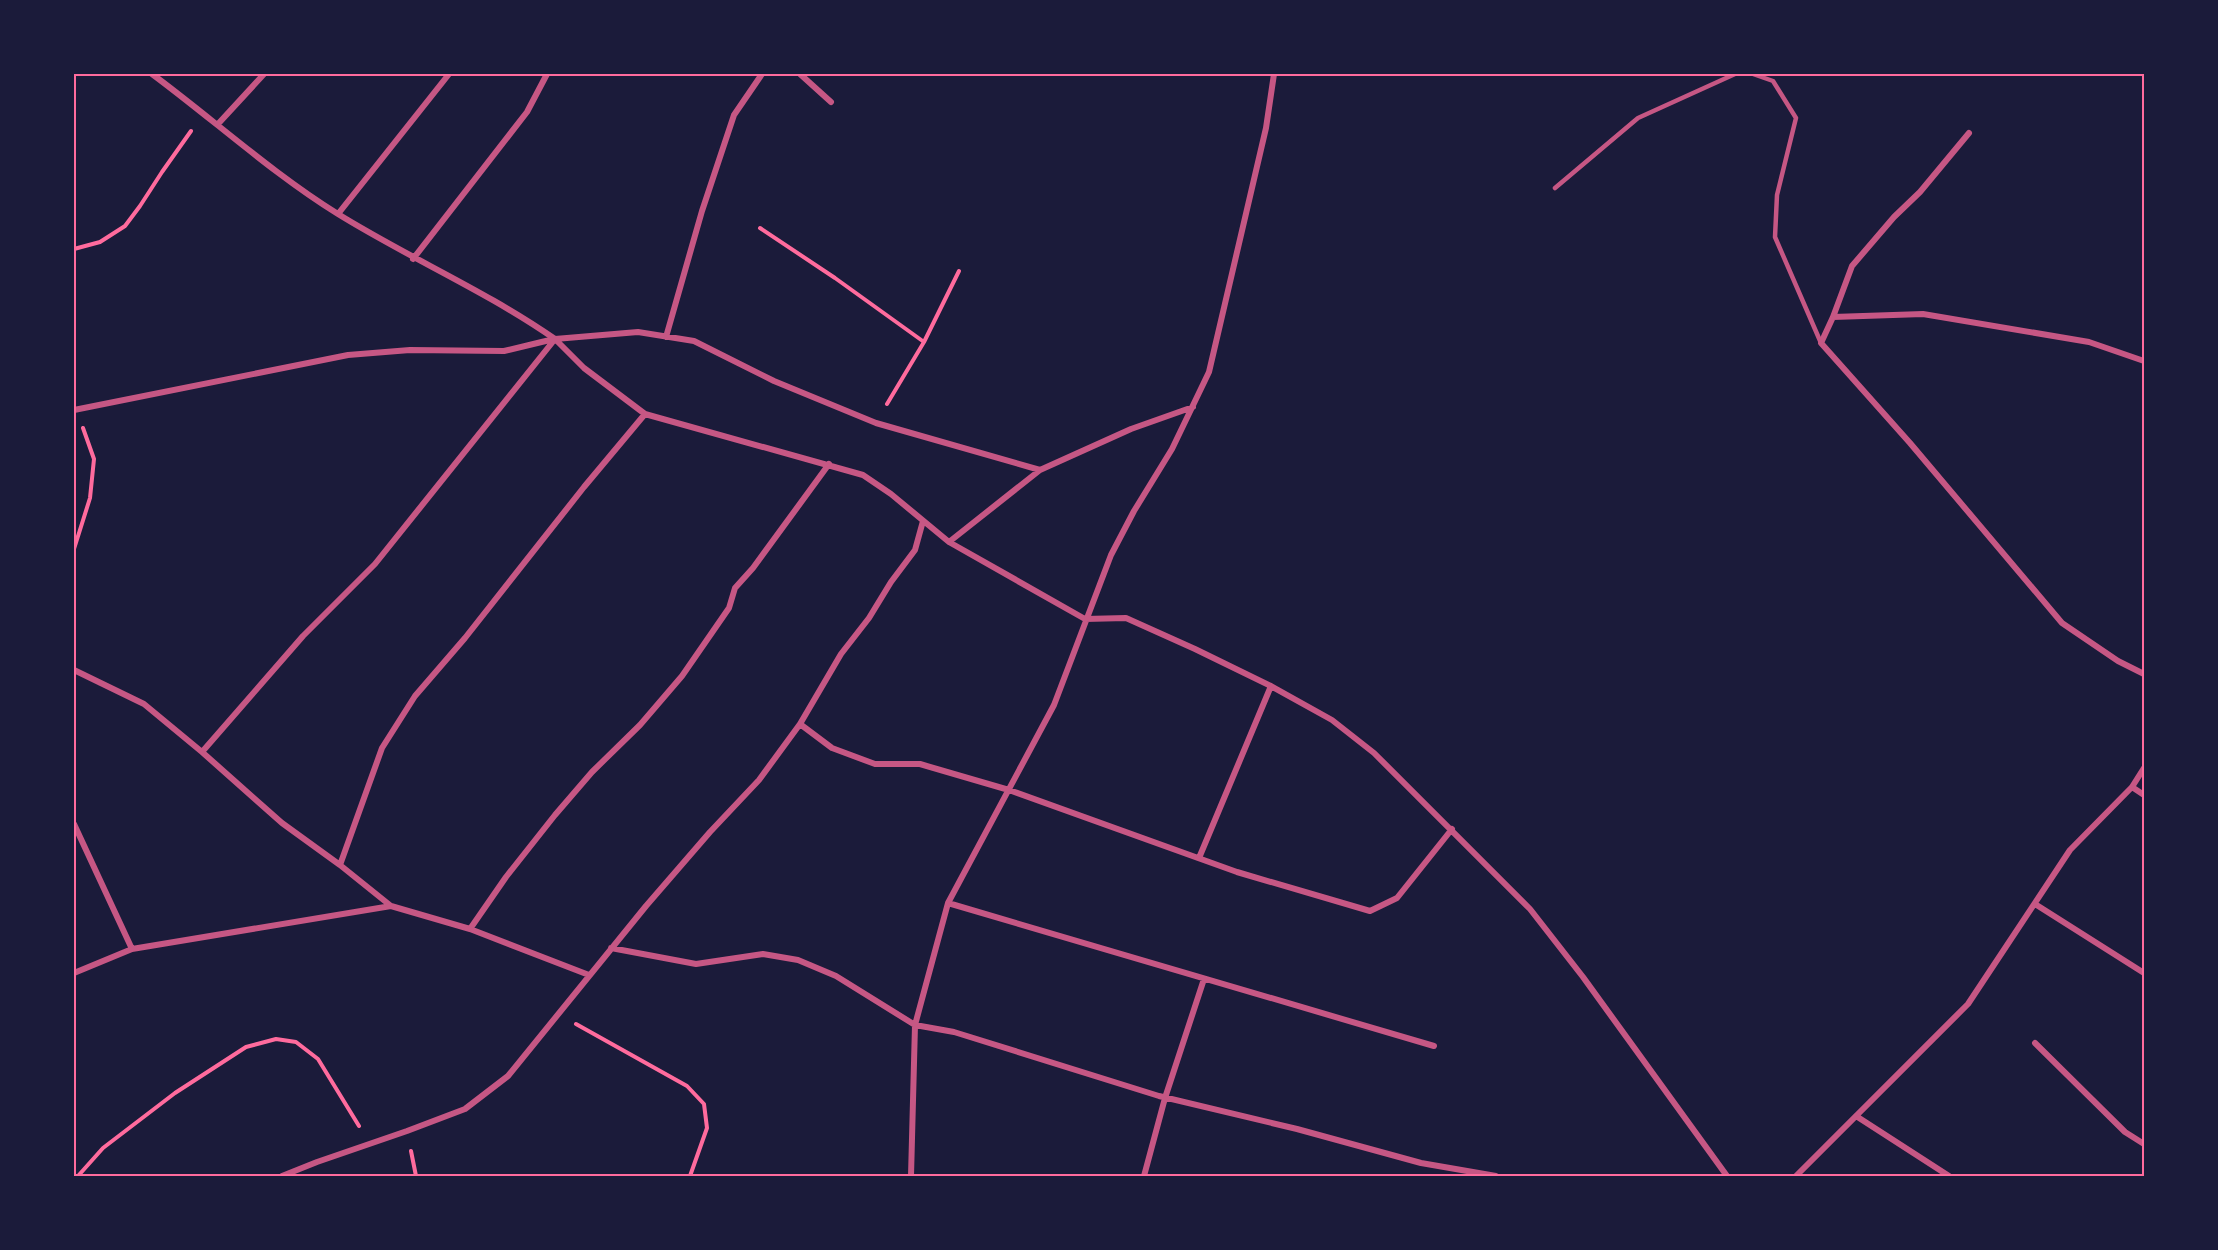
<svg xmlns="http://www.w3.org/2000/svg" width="2218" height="1250" viewBox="0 0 2218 1250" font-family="'Alegreya Sans',sans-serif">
<rect width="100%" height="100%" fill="#1b1b3a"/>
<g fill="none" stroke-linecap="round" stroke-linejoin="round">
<path stroke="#ff6b9d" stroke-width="4" d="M760 228 835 278 924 342
M74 249 100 242 125 226 140 206 162 172 191 131
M887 404 924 342 959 271
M74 549 90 498 94 459 83 428
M576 1024 687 1086 704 1104 707 1128 690 1176
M411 1151 416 1176
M78 1176 103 1148 175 1093 246 1047 276 1039 296 1042 318 1059 359 1126"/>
<path stroke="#c65784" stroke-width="4.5" d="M1753 74 1773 81 1796 118 1777 195 1775 237 1821 343
M1555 188 1638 118 1735 74"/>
<path stroke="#c65784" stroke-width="6" d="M152 74C214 120 272 173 338 214 409 258 486 291 555 339L638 332 694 341 774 381 876 423 1040 470
M800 74 831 102
M218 124 264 74
M338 214 449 74
M413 259 527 112 547 74
M1833 317 1852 266 1894 217 1920 192 1969 133
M666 337 702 211 734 115 762 74
M555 339 584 368 645 414 863 475 891 494 949 542 1085 619 1126 618 1195 649 1271 686 1332 720 1374 753 1530 909 1583 977 1727 1176
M2144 361 2089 342 1923 314 1833 317 1821 343 1910 443 2062 623 2118 661 2144 674
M74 410 348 355 410 350 504 351 554 339
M949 542 1040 470 1131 429 1193 407
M74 670 144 704 202 752 282 823 340 865 391 906
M800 724 832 748 875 764H920L1009 790 1237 872 1370 911 1397 898 1452 829
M202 752 303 636 375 564 555 339
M2132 787 2144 795
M74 824 132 949
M1199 858 1271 686
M340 865 382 748 415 696 465 638 584 487 645 414
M948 903 1434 1046
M2035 904 2144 973
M470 929 506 877 555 815 592 772 640 725 682 676 729 608 735 588 753 568 829 464
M611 948 696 964 763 954 798 960 836 976 915 1025 954 1032 1159 1096 1297 1129 1421 1163 1496 1176
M74 973 132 949 391 906 470 929 589 975
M2035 1043 2125 1132 2144 1144
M1856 1116 1949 1176
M282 1176 317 1162 407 1131 465 1109 508 1076 646 906 710 832 759 780 800 724 841 654 869 618 891 582 915 550 923 521
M911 1176 915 1025 948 903 1054 705 1111 555 1134 511 1172 449 1209 372 1266 128 1274 74
M1144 1176 1165 1098 1204 979
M1796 1176 1968 1004 2070 850 2132 787 2144 768"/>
</g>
<rect width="2218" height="1250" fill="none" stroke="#1b1b3a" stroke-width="150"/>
<rect x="75" y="75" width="2068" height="1100" fill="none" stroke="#ff6b9d" stroke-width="2"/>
</svg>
